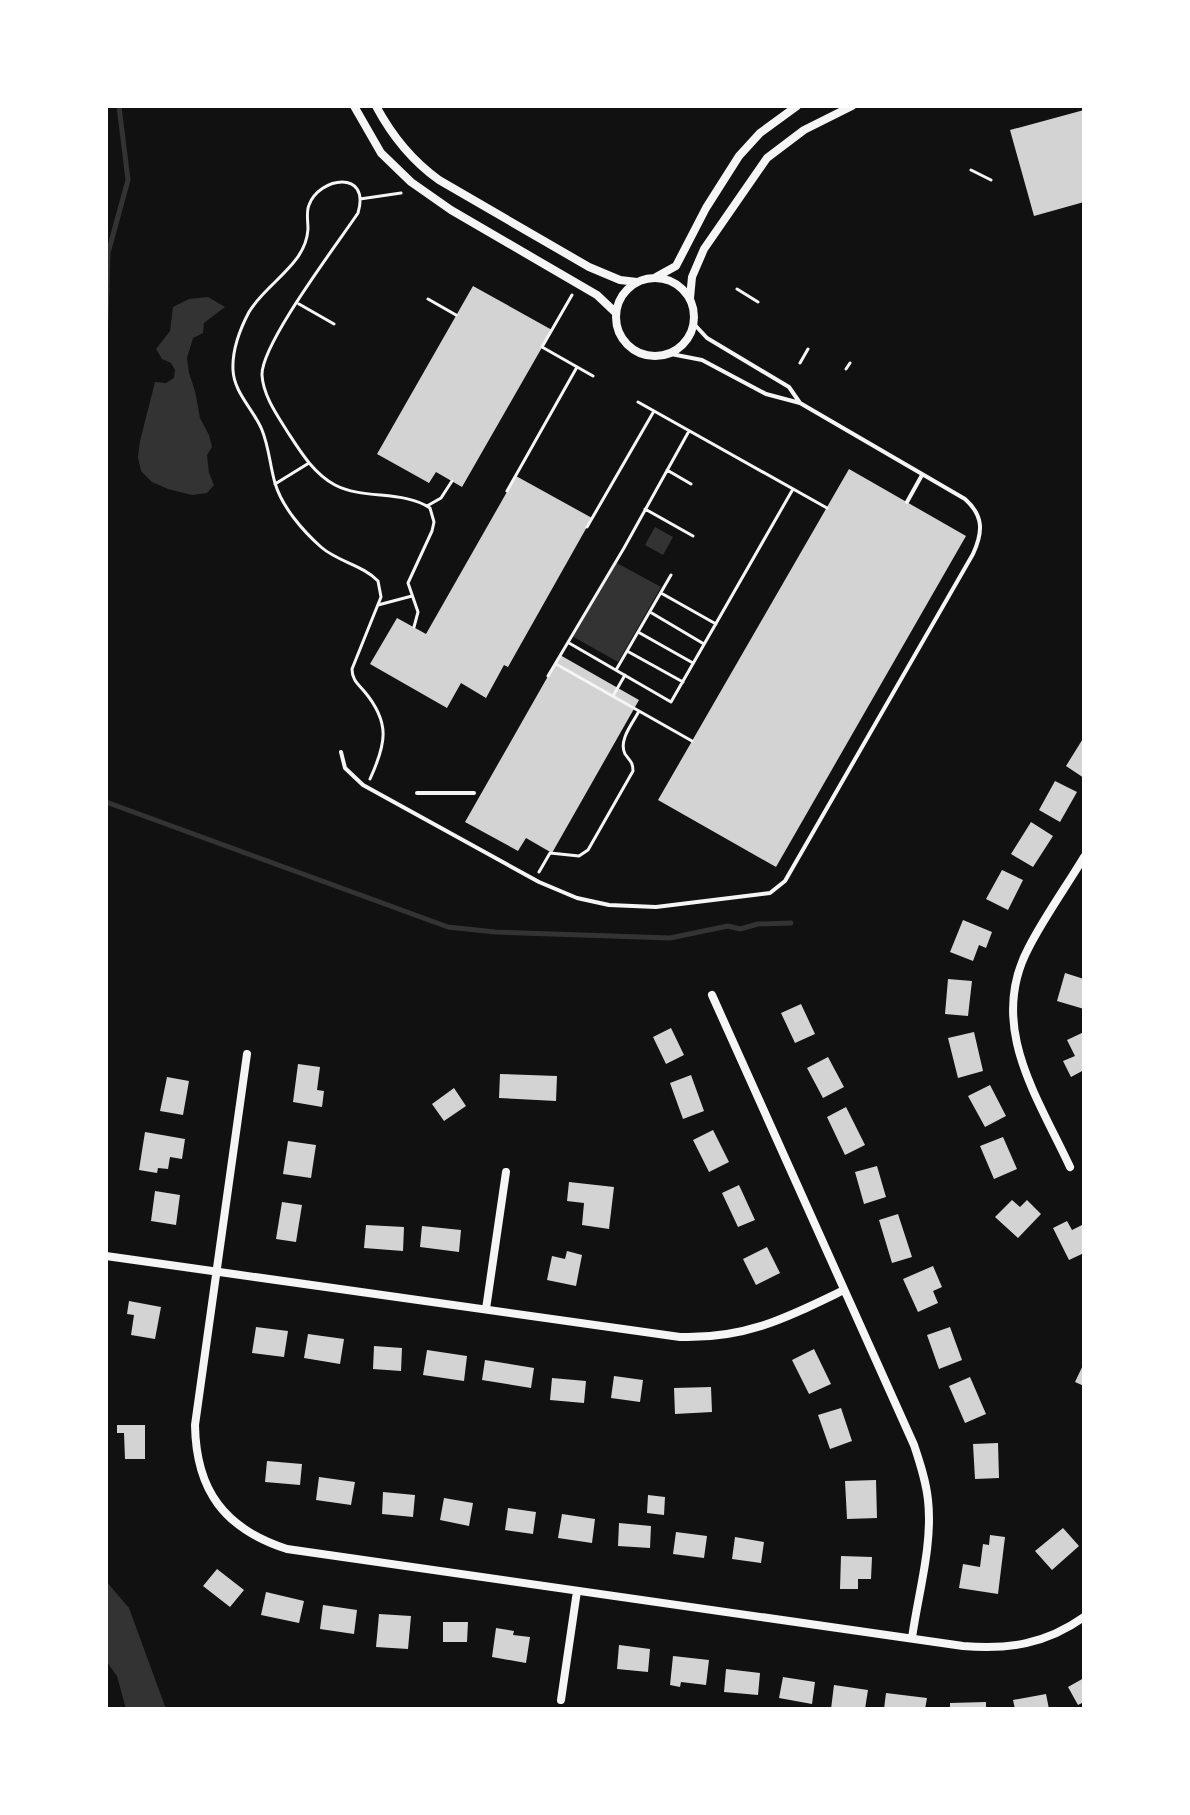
<svg xmlns="http://www.w3.org/2000/svg" width="1190" height="1815" viewBox="0 0 1190 1815" font-family="Cabin,sans-serif">
<rect width="100%" height="100%" fill="#111"/>
<path fill="#333" d="M208 297 225 307 204 323 203 333 193 338 187 358 189 373 195 391 200 418 209 435 212 447 207 455 209 473 214 485 207 493 192 495 168 489 152 482 141 471 138 457 140 441 155 382 166 383 174 378 175 370 171 363 162 359 156 349 170 331 173 307 189 299Z
M655 527 673 537 663 555 645 545Z
M615 562 661 587 618 662 572 636Z
M106 1581 129 1608 166 1709H126L117 1676 106 1661Z"/>
<g fill="none" stroke-linecap="round" stroke-linejoin="round">
<path stroke="#333" stroke-width="5" d="M106 320 108 253 128 180 119 106
M106 802 448 927 495 932 670 938 728 926 740 929 758 924 791 923"/>
</g>
<path fill="#d3d3d3" d="M1084 110V202L1034 216 1010 130Z
M473 286 552 330 462 487 436 472 429 483 377 454Z
M849 469 966 536 776 867 658 800Z
M516 476 592 518 508 667 504 665 486 698 461 683 447 708 370 664 397 618 426 634Z
M560 655 639 700 552 853 526 838 518 851 465 822Z
M1084 737V778L1066 766Z
M1055 781 1077 792 1060 822 1039 810Z
M1031 822 1053 836 1033 867 1011 854Z
M1002 870 1023 880 1008 910 986 899Z
M963 920 992 932 986 948 979 945 973 961 950 952Z
M1065 973 1084 979V1009L1057 1001Z
M948 979 972 981 968 1016 945 1014Z
M801 1004 815 1034 795 1043 781 1013Z
M671 1028 684 1055 666 1064 653 1037Z
M974 1032 983 1071 958 1078 948 1038Z
M1084 1032V1070L1071 1077 1063 1061 1075 1056 1067 1040Z
M828 1057 844 1087 823 1098 807 1068Z
M298 1064 320 1067 317 1090 324 1091 322 1107 293 1102Z
M500 1074 557 1076 556 1101 499 1098Z
M691 1075 704 1111 683 1119 670 1083Z
M167 1077 189 1081 183 1115 160 1111Z
M990 1085 1006 1116 985 1127 968 1096Z
M454 1088 466 1106 444 1121 432 1104Z
M846 1107 865 1145 845 1155 827 1117Z
M713 1130 729 1162 709 1172 693 1140Z
M145 1132 185 1139 182 1159 170 1157 168 1169 158 1168 157 1173 139 1170Z
M1003 1137 1017 1169 994 1179 980 1146Z
M288 1141 316 1145 311 1178 283 1174Z
M877 1166 886 1197 864 1204 855 1172Z
M569 1182 614 1187 609 1229 582 1225 584 1203 567 1201Z
M739 1185 755 1220 738 1227 722 1193Z
M155 1191 180 1195 176 1225 151 1221Z
M1012 1200 1020 1207 1027 1200 1041 1214 1018 1238 995 1217Z
M282 1202 302 1205 296 1242 276 1239Z
M898 1214 912 1257 892 1263 879 1220Z
M1067 1221 1072 1230 1084 1224V1253L1069 1260 1053 1228Z
M366 1225 404 1227 403 1251 364 1248Z
M422 1226 461 1230 459 1252 420 1247Z
M767 1247 780 1273 756 1285 743 1259Z
M567 1251 582 1255 576 1286 547 1280 552 1256 565 1259Z
M933 1266 942 1287 933 1291 938 1303 918 1312 903 1279Z
M129 1301 161 1307 155 1339 131 1335 134 1315 127 1314Z
M256 1327 288 1331 284 1357 252 1353Z
M950 1327 962 1360 939 1369 927 1335Z
M308 1334 344 1339 340 1364 304 1358Z
M374 1346 402 1348 401 1371 373 1369Z
M814 1349 831 1384 809 1394 792 1360Z
M427 1350 467 1356 464 1381 423 1375Z
M485 1360 534 1368 531 1388 482 1380Z
M1084 1363V1386L1075 1382Z
M614 1376 643 1380 640 1402 611 1398Z
M970 1377 986 1414 965 1423 949 1386Z
M552 1378 586 1381 584 1403 550 1400Z
M711 1387 712 1412 675 1414 674 1388Z
M841 1408 852 1441 830 1449 818 1415Z
M117 1425H145V1459H125L124 1433H117Z
M998 1443 999 1478 975 1479 973 1444Z
M267 1461 302 1464 300 1485 265 1482Z
M319 1477 355 1482 351 1505 316 1500Z
M876 1480 877 1518 847 1519 845 1481Z
M383 1492 415 1495 413 1517 382 1514Z
M648 1495 665 1497 664 1515 647 1513Z
M444 1498 473 1503 469 1526 440 1520Z
M508 1508 536 1512 533 1534 505 1530Z
M562 1514 595 1519 592 1543 558 1538Z
M619 1523 651 1526 650 1548 618 1546Z
M1063 1528 1079 1546 1052 1570 1035 1551Z
M676 1532 707 1536 704 1558 673 1554Z
M990 1535 1005 1537 998 1594 959 1588 963 1564 980 1567 983 1544 989 1545Z
M735 1537 764 1542 761 1563 732 1559Z
M841 1556 872 1557 871 1579H858V1589H840Z
M217 1569 244 1590 230 1607 203 1586Z
M266 1592 304 1601 299 1623 261 1615Z
M323 1605 357 1610 354 1634 320 1629Z
M379 1614 411 1616 408 1649 376 1647Z
M443 1622H468L467 1642H443Z
M496 1628 514 1631 513 1635 530 1637 526 1663 492 1657Z
M619 1645 650 1649 648 1672 617 1669Z
M673 1656 709 1660 706 1685 681 1682 680 1687 670 1685Z
M726 1669 760 1673 758 1695 724 1692Z
M783 1677 815 1682 812 1704 779 1698Z
M1084 1678V1702L1078 1705 1068 1687Z
M834 1685 868 1690 865 1709H831Z
M886 1693 927 1698 925 1709H884Z
M1046 1694 1049 1709H1015L1013 1700Z
M986 1702V1709H950V1703Z"/>
<g fill="none" stroke-linecap="round" stroke-linejoin="round">
<path stroke="#f5f5f5" stroke-width="3" d="M971 170 991 180
M360 199 401 193
M737 289 758 302
M572 295 542 347 593 376
M428 299 456 315
M299 304 334 324
M800 363 808 349
M846 369 850 363
M638 402 827 508
M667 470 691 484
M275 484 309 463
M507 491 577 367
M427 506 441 498 452 481
M645 509 693 536
M587 527 654 411
M661 593 716 624
M378 605 412 596
M650 612 704 644
M638 632 693 663
M569 643 671 702 793 489
M627 651 683 682
M556 664 692 741
M616 670 671 575
M548 676 624 548 689 431
M613 696 625 675
M370 779C386 744 391 723 364 691 357 683 352 679 352 669L381 597 378 581C363 565 338 562 321 547 303 531 282 507 275 483 270 466 269 447 262 430 254 410 234 393 233 370 232 350 240 329 249 312 266 283 306 265 308 229 308 221 306 212 309 205 319 177 371 169 358 213 338 243 261 344 262 375 263 395 277 415 287 431 300 451 313 473 335 485 364 500 403 490 430 508L434 522 432 531 408 583 418 612 414 627
M539 872 550 853 579 856 588 850 633 771C633 762 630 761 625 754 618 740 633 723 639 711"/>
<path stroke="#f5f5f5" stroke-width="4" d="M694 324 707 338 789 387 800 403
M907 502 922 475
M341 752 345 768 363 785 539 882 577 898 609 905 656 907 770 893 785 881 973 554C983 532 984 516 965 499L800 403 766 394 702 360 671 354
M417 793H474"/>
<path stroke="#f5f5f5" stroke-width="8" d="M354 106 381 153 411 182 451 210 597 295 616 313
M376 106C392 136 411 160 439 180L589 267 620 280 637 282
M656 277 676 266 706 208 739 156 760 133 797 106
M616 317a39 39 0 1 1 78 0a39 39 0 1 1-78 0Z
M690 298 692 277 704 249 767 158 804 130 852 106
M712 995 914 1445C920 1463 926 1481 928 1500 933 1545 918 1594 912 1638
M247 1054 195 1425C196 1491 225 1529 287 1549L963 1646C1008 1650 1046 1644 1084 1617
M1070 1167C1037 1096 987 1025 1029 947 1045 916 1066 887 1084 857
M106 1256 680 1337C746 1339 786 1318 844 1290
M486 1309 506 1172
M561 1700 577 1591"/>
</g>
<rect width="1190" height="1815" fill="none" stroke="#ffffff" stroke-width="216"/>
</svg>
